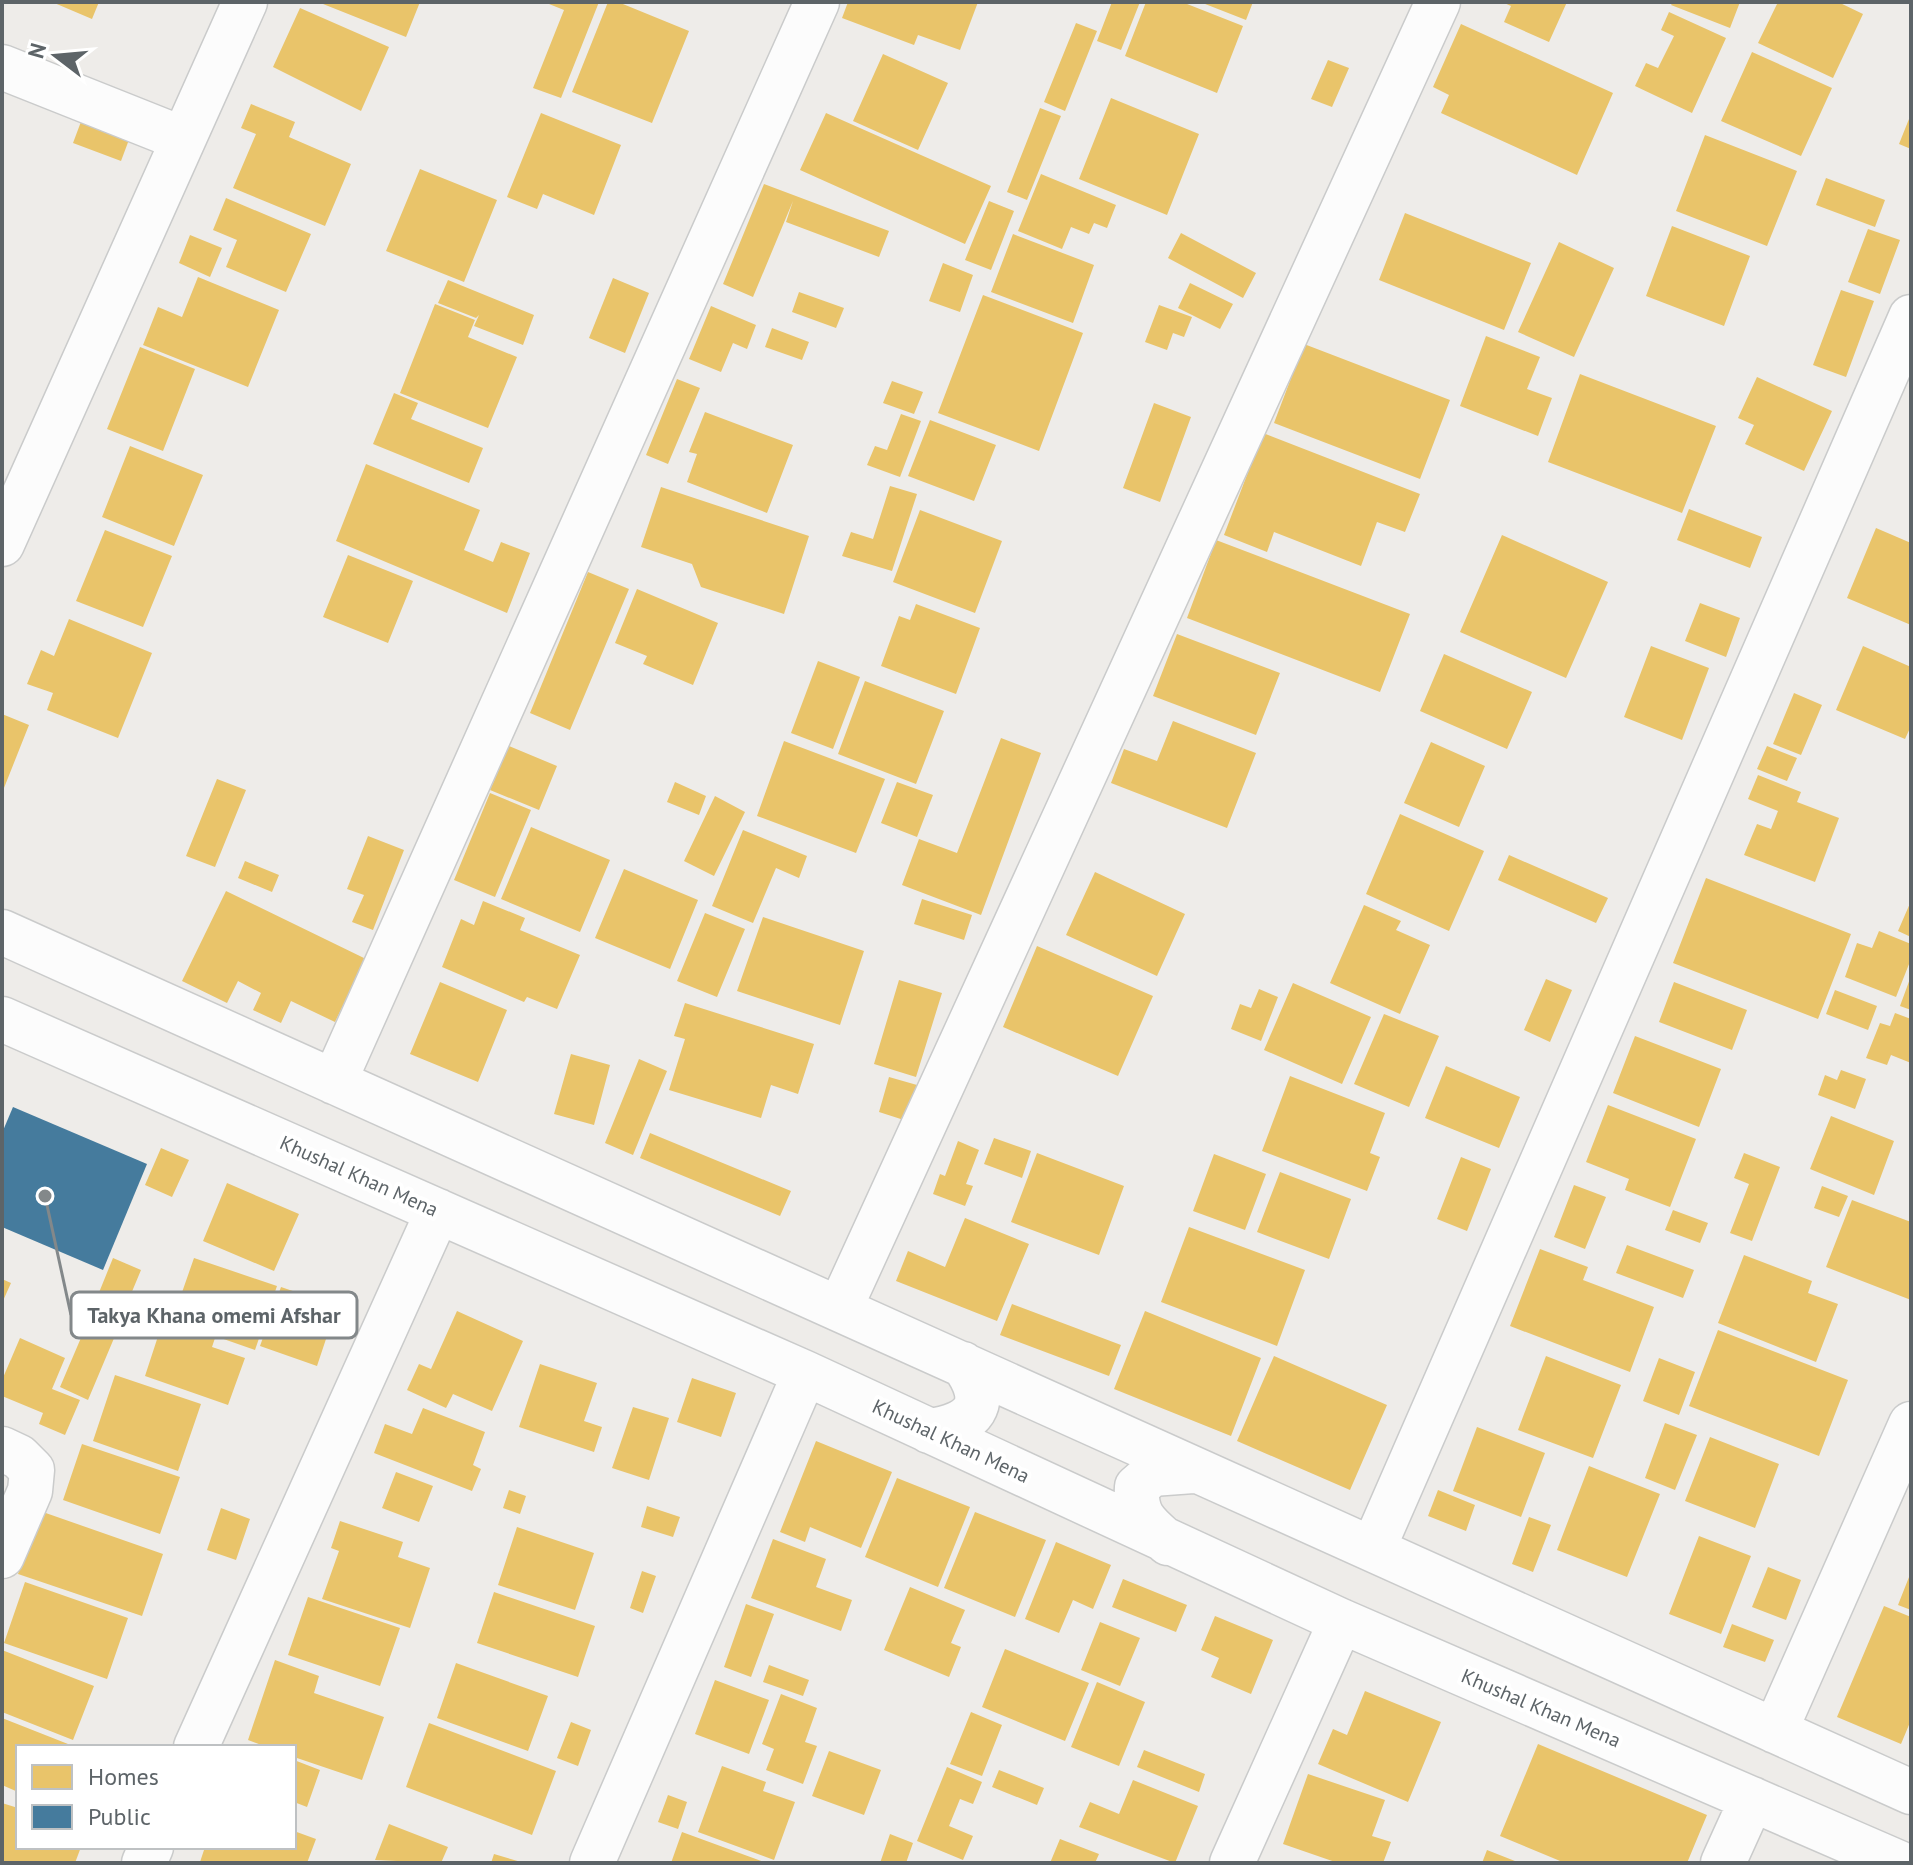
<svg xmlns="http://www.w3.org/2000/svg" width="1913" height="1865" viewBox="0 0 1913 1865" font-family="'PT Sans',sans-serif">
<rect width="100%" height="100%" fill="#eeece9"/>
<path fill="#e9c46a" d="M52 2H99L92 19Z
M318 2H420L406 37Z
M544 2H599L561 98 533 88 564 10Z
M608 2H618L689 31 652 123 572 92Z
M848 2H978L960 50 918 35 914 45 842 18Z
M1112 2H1140L1121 50 1097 41Z
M1146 2H1182L1243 26 1217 93 1125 56Z
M1200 2H1253L1246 20Z
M1502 2H1567L1549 42 1504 22 1511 6Z
M1673 2H1740L1730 28 1671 5Z
M1778 2H1838L1863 14 1833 78 1758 43Z
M300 8 389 47 361 111 273 67Z
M1669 12 1726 38 1692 113 1635 86 1646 63 1658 68 1674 36 1661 30Z
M1076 23 1097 31 1065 111 1044 102Z
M1461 24 1613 93 1577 175 1441 113 1449 95 1433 87Z
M1752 52 1832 88 1801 156 1721 121Z
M883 54 948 83 918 150 853 121Z
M1328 60 1349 68 1332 107 1311 99Z
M1111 98 1199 134 1167 215 1079 179Z
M251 104 295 122 289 137 351 164 325 226 233 188 256 134 241 128Z
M1040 108 1061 116 1027 200 1007 192Z
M541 113 621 145 594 215 543 194 537 209 507 197Z
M826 113 991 186 965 244 800 170Z
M1911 114V149L1899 144Z
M82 119 130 137 121 161 73 143Z
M1705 135 1797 171 1767 246 1676 211Z
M420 169 497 200 464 282 386 251Z
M1041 174 1116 205 1107 228 1094 223 1089 234 1071 227 1062 249 1018 231Z
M1826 178 1885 200 1875 227 1816 205Z
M764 184 889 231 879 257 786 222 793 201 753 297 723 284Z
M226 198 311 234 286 292 226 267 237 240 213 230Z
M989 201 1014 211 991 270 965 260Z
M1405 213 1531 263 1504 330 1379 280Z
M1672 226 1750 256 1724 326 1646 296Z
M1868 229 1900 240 1880 294 1848 282Z
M1181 233 1256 273 1243 298 1168 258Z
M1013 234 1094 265 1073 323 991 292Z
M190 235 222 248 210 277 179 263Z
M1559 242 1614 268 1574 357 1518 332Z
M943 263 973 275 960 312 929 301Z
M198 277 279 310 248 387 143 345 158 307 182 317Z
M613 278 649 293 625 353 589 338Z
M448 280 534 315 523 345 474 326 479 315 476 318 438 303Z
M1190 283 1233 304 1220 329 1178 308Z
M1841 290 1874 301 1846 377 1813 365Z
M799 292 844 308 836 328 792 312Z
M983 295 1083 333 1039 451 938 413Z
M435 304 475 320 468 337 517 357 488 428 400 393Z
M1159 305 1192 317 1184 337 1173 333 1167 350 1145 342Z
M711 306 756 325 747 349 733 343 721 372 689 359Z
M772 328 809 342 802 360 765 347Z
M1486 336 1540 357 1527 389 1552 398 1538 436 1460 406Z
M1304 344 1450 400 1420 479 1274 423Z
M140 347 195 369 163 451 107 429Z
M1580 374 1716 426 1682 513 1548 462Z
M1757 377 1832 411 1804 471 1745 444 1754 425 1738 418Z
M677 379 700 388 668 464 646 455Z
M892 381 923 392 914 414 883 403Z
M394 393 418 403 411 419 483 448 469 483 373 444Z
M1154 403 1191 417 1160 502 1123 488Z
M705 412 793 445 767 513 687 482 697 454 689 452Z
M901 414 921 421 900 477 867 465 875 446 887 450Z
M930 420 996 445 974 501 908 476Z
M1263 433 1420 494 1405 532 1377 522 1361 566 1274 532 1267 552 1224 535Z
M130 446 203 475 174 546 102 517Z
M366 464 480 510 464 550 493 562 501 542 530 553 507 613 336 541Z
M890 486 917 494 892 571 842 556 851 532 873 539Z
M661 487 809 536 784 614 701 587 692 564 641 547Z
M1689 509 1762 537 1750 568 1677 540Z
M920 510 1002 541 975 613 893 582Z
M1876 528 1911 543V625L1847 598Z
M105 530 172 556 143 627 76 601Z
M1502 535 1608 582 1566 678 1460 632Z
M1216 540 1410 614 1380 692 1187 618Z
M348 555 413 581 388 643 323 617Z
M588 572 629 589 570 730 530 713Z
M637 589 718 623 693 685 643 664 647 656 615 643Z
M1700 603 1740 618 1726 657 1685 641Z
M916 604 980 628 956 694 881 666 899 616 910 620Z
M69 619 152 653 118 738 47 710 53 693 27 684 41 650 54 656Z
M1177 634 1280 673 1256 735 1153 696Z
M1651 646 1709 668 1682 740 1624 717Z
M1863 646 1911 667V726L1905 739 1836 710Z
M1444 654 1532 692 1507 749 1420 711Z
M818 661 860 677 833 749 791 733Z
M865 681 944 711 916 784 838 754Z
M1794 693 1822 705 1801 755 1773 744Z
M2 714 29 725 2 793Z
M1173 721 1256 753 1227 828 1111 783 1124 749 1157 761Z
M1001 738 1041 753 981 915 902 885 919 839 957 853Z
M784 741 885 779 856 853 757 816Z
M1431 742 1485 766 1459 827 1404 803Z
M509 746 557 766 539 810 490 790Z
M1767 746 1797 758 1787 781 1757 769Z
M1758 775 1801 792 1797 802 1839 818 1815 882 1744 855 1757 824 1771 829 1778 811 1748 799Z
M217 779 246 790 215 867 186 856Z
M675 782 706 796 699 815 667 802Z
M897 782 933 795 917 837 881 823Z
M490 793 531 810 495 897 454 880Z
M715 796 745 812 714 876 684 861Z
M1400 814 1484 851 1449 931 1366 894Z
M531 827 610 860 580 932 501 899Z
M743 830 807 856 799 878 776 868 753 923 712 906Z
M368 836 404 850 373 930 352 922 364 895 347 889Z
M1509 855 1608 898 1596 923 1498 880Z
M245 861 279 875 272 892 238 878Z
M624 869 698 900 670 969 595 938Z
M1095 872 1185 914 1157 976 1066 935Z
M1706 878 1851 934 1818 1019 1673 963Z
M226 891 366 959 335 1022 291 1001 281 1023 253 1010 261 993 238 981 227 1003 182 981Z
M922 899 972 915 964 940 914 924Z
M483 901 525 918 520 930 580 955 557 1009 527 997 524 1002 442 967 461 919 474 925Z
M1911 901V937L1898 931Z
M1364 905 1401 921 1396 930 1430 945 1400 1014 1330 983Z
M705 913 745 929 717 997 677 981Z
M763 917 864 951 840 1025 737 991Z
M1879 931 1911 944V959L1896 997 1845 977 1857 943 1872 948Z
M1037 946 1153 996 1118 1076 1003 1027Z
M1911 976V1010L1900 1006Z
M1546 979 1572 990 1550 1042 1524 1030Z
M899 980 942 993 916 1077 874 1064Z
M440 982 507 1010 478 1082 410 1054Z
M1674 982 1747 1010 1732 1050 1659 1022Z
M1293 983 1371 1017 1342 1084 1264 1050Z
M1259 989 1278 997 1261 1041 1231 1029 1240 1004 1251 1008Z
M1835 990 1877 1006 1868 1030 1826 1014Z
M685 1003 814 1044 798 1094 771 1085 761 1118 669 1090 685 1039 674 1036Z
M1895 1013 1911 1019V1063L1891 1055 1887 1065 1866 1058 1880 1023 1890 1026Z
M1384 1014 1439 1036 1409 1107 1354 1084Z
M1635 1036 1721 1069 1699 1127 1613 1093Z
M571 1054 610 1065 594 1125 554 1114Z
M639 1059 667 1071 633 1155 605 1143Z
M1446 1066 1520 1097 1499 1148 1425 1118Z
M1841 1070 1866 1079 1855 1109 1818 1095 1825 1075 1837 1080Z
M1290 1076 1385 1113 1370 1153 1380 1157 1367 1191 1262 1151Z
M889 1077 917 1085 907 1121 879 1112Z
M1608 1105 1696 1139 1670 1207 1625 1190 1629 1179 1586 1162Z
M1831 1116 1894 1141 1874 1195 1810 1169Z
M650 1133 791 1191 780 1216 640 1158Z
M994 1138 1031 1151 1022 1178 984 1164Z
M958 1141 979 1150 966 1184 973 1186 965 1206 933 1194 940 1174 945 1176Z
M161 1148 189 1160 172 1197 145 1185Z
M1037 1153 1124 1186 1099 1255 1011 1222Z
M1744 1153 1780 1167 1752 1241 1730 1233 1749 1184 1734 1178Z
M1214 1154 1266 1174 1245 1230 1193 1211Z
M1461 1157 1491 1169 1467 1231 1437 1219Z
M1280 1172 1351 1199 1329 1259 1257 1232Z
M227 1183 299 1214 274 1271 203 1241Z
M1574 1185 1606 1197 1585 1249 1554 1237Z
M1822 1186 1848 1196 1839 1217 1814 1208Z
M1852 1200 1911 1222V1300L1826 1267Z
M1673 1210 1708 1223 1700 1243 1665 1230Z
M965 1218 1029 1244 997 1321 896 1281 908 1251 945 1267Z
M1189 1227 1305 1270 1277 1346 1161 1302Z
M1627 1245 1694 1270 1683 1298 1616 1273Z
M1540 1249 1588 1267 1583 1280 1654 1307 1630 1372 1510 1326Z
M1744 1255 1812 1281 1808 1293 1838 1304 1816 1362 1718 1323Z
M113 1258 141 1270 126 1306 98 1295Z
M194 1258 277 1286 255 1350 172 1321Z
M2 1279 11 1283 2 1303Z
M281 1287 337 1306 317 1366 260 1346Z
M1012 1304 1121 1345 1109 1376 1000 1335Z
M457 1311 523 1341 492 1411 453 1394 446 1408 407 1390 419 1364 431 1369Z
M1145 1311 1261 1358 1231 1436 1114 1389Z
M92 1312 120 1324 88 1400 60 1387Z
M163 1321 215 1338 212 1347 245 1358 228 1405 145 1376Z
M1718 1330 1848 1380 1819 1456 1689 1406Z
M20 1338 65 1358 52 1389 80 1400 65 1435 39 1424 43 1413 2 1396V1380Z
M1274 1356 1387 1405 1350 1490 1237 1441Z
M1546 1356 1621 1385 1593 1458 1518 1430Z
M1659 1358 1695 1372 1679 1415 1643 1401Z
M540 1364 597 1383 584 1421 602 1427 594 1452 519 1427Z
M115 1375 201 1404 178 1471 93 1441Z
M692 1378 736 1393 721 1437 677 1422Z
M633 1407 669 1418 649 1480 612 1468Z
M423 1408 485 1432 473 1465 481 1469 472 1491 374 1453 385 1424 412 1434Z
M1665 1423 1697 1435 1675 1490 1645 1478Z
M1477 1427 1545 1453 1521 1517 1453 1491Z
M1710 1437 1779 1464 1755 1528 1685 1501Z
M816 1441 892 1472 861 1548 810 1527 805 1542 780 1532Z
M82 1444 180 1477 160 1534 63 1500Z
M1589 1466 1660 1494 1627 1577 1557 1550Z
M396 1472 433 1486 419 1522 382 1508Z
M897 1478 970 1507 938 1587 865 1557Z
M509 1490 526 1496 520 1514 503 1508Z
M1438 1490 1475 1505 1466 1531 1428 1516Z
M647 1506 680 1517 673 1537 641 1527Z
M221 1508 250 1519 236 1560 207 1550Z
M40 1511 163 1554 142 1616 18 1574Z
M975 1512 1046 1540 1015 1617 944 1588Z
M1529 1517 1551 1525 1533 1572 1512 1564Z
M340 1521 403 1542 398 1557 430 1568 410 1628 322 1599 339 1551 331 1548Z
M517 1527 594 1553 575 1610 498 1585Z
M1699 1536 1751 1556 1721 1634 1669 1614Z
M773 1539 826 1559 816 1587 852 1600 841 1631 751 1598Z
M1056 1542 1111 1565 1093 1609 1073 1600 1059 1633 1025 1619Z
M1768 1567 1801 1580 1786 1620 1752 1607Z
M642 1571 656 1576 643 1613 630 1608Z
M1911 1572V1610L1898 1605Z
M1123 1579 1187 1605 1176 1632 1112 1607Z
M25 1582 128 1618 107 1679 4 1643Z
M910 1587 965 1610 951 1643 961 1647 949 1677 884 1650Z
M494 1592 595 1626 578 1677 477 1643Z
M308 1597 400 1628 380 1686 288 1655Z
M746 1604 774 1614 751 1677 724 1667Z
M1884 1606 1911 1617V1720L1901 1744 1837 1717Z
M1215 1616 1273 1640 1251 1694 1211 1677 1219 1658 1201 1650Z
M1100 1622 1140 1638 1120 1686 1081 1670Z
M1732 1624 1774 1640 1765 1662 1723 1647Z
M1005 1649 1089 1683 1065 1741 982 1707Z
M2 1650 94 1686 73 1740 2 1712Z
M275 1660 319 1676 314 1693 384 1717 362 1780 294 1757V1747H267L248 1740Z
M456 1663 548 1696 528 1751 437 1718Z
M769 1665 809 1680 803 1696 763 1682Z
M715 1680 769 1700 749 1754 695 1734Z
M1097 1682 1145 1702 1119 1766 1071 1747Z
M1365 1691 1441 1722 1408 1802 1318 1764 1333 1729 1347 1735Z
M781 1694 817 1708 805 1742 817 1746 803 1784 766 1770 774 1749 762 1744Z
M971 1712 1002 1725 982 1776 950 1764Z
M2 1718 68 1744 18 1747V1792L2 1785Z
M571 1722 591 1730 578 1766 557 1758Z
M429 1723 556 1771 532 1835 406 1787Z
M1538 1744 1707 1815 1687 1863H1565L1500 1836Z
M1144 1750 1205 1774 1199 1792 1137 1767Z
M829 1751 881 1770 864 1815 812 1796Z
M294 1760 320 1770 307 1807 294 1802Z
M722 1766 766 1782 763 1791 795 1802 774 1860 698 1832Z
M947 1767 982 1782 973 1804 960 1799 949 1826 973 1836 963 1860 917 1841Z
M999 1770 1044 1788 1037 1805 992 1787Z
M1308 1774 1385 1800 1372 1836 1391 1842 1383 1863H1338L1283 1844Z
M1133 1780 1198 1806 1175 1863 1079 1827 1090 1802 1119 1814Z
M668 1795 687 1802 678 1829 658 1822Z
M2 1803 18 1808V1847H81L75 1863H2Z
M389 1824 448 1847 441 1863 375 1860Z
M294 1831 316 1839 307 1863 200 1862 205 1847H294Z
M682 1832 767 1863H671Z
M890 1834 913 1843 906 1863H880Z
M1060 1839 1099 1854 1095 1863H1050Z
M1487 1850 1520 1863H1482Z
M494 1854 521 1862V1863H491Z"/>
<path fill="#457b9d" d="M13 1107 147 1164 103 1270 2 1227V1133Z"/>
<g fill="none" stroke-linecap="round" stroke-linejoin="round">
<g stroke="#cacbcb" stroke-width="47">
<path id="minor" d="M2 67 183 139
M2 544 245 2
M2 932 1911 1792
M2 1019 805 1373 1341 1621 1899 1863
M334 1082 817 2
M840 1308 1438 2
M929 1431C973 1425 993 1405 963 1364
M2 1449 19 1457 32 1470 30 1491 2 1556
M1168 1543C1147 1524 1135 1517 1137 1487L1152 1474 1193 1471
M1373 1549 1911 317
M1775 1731 1911 1424
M196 1747 438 1211
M144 1863 151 1847
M592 1863 805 1373
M1232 1863 1341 1621
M1723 1863 1752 1799"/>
</g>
<use href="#minor" stroke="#fcfcfc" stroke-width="44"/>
</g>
<g text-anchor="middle" stroke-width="8" stroke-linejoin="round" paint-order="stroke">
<g font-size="20" fill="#5d6468" stroke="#fff">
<text transform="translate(359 1176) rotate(24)" y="7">Khushal Khan Mena</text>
<text transform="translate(951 1441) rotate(25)" y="7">Khushal Khan Mena</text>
<text transform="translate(1541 1708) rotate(23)" y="7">Khushal Khan Mena</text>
</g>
</g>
<path fill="none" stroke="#83888a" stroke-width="3" d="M45 1196L71 1315"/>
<circle fill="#83888a" stroke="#fff" stroke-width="3" cx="45" cy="1196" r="8"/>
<rect fill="#fff" stroke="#83888a" stroke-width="3" x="71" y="1292" width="286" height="46" rx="8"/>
<g font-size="22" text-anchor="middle" font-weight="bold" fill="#5d6468">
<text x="214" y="1323">Takya Khana omemi Afshar</text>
</g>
<rect width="1913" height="1865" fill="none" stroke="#5d6468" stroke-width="8"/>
<rect x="16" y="1745" width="280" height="104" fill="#ffffff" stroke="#bec1c3" stroke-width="2"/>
<rect x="32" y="1765" width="40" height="24" fill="#e9c46a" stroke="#bec1c3" stroke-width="2"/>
<text x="88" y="1785" font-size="24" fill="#5d6468">Homes</text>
<rect x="32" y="1805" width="40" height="24" fill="#457b9d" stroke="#bec1c3" stroke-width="2"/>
<text x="88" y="1825" font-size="24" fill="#5d6468">Public</text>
<g transform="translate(56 56) rotate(286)" stroke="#ffffff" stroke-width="6" paint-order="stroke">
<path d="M0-6L14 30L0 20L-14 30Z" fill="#5d6468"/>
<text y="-12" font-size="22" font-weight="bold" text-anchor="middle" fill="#5d6468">N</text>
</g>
</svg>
